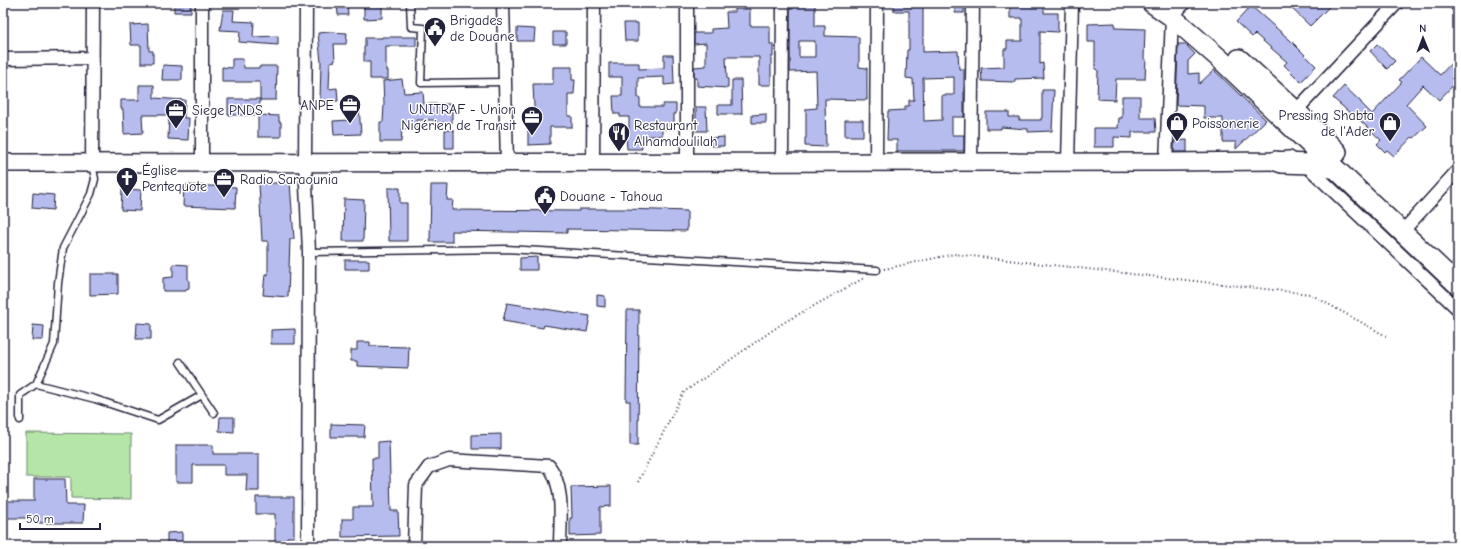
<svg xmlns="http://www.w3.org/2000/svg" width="1461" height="549" viewBox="0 0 1461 549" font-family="'Comic Neue',sans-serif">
<rect width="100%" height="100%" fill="#fff"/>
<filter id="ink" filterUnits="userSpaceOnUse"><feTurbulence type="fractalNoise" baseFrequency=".025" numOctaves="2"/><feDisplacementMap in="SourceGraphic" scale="8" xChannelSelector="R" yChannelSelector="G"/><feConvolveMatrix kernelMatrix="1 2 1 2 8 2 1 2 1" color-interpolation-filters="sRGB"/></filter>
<g filter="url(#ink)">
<path fill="#b5e6a7" stroke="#6c8471" d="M26 433 131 434V499L71 498V477H26Z"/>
<path fill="#b6bcee" stroke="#22223b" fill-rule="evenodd" d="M174 3H191V12H174Z
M337 3H347L348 15H338Z
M364 3H382V18L364 19Z
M894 3H923V52L958 51 959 69H964V117H952V135H964V151H897V140H887L888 111 905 110V106H909V100H914L913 79 906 78 907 50H909V11H894ZM954 77V95H942V120L924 121 923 78Z
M955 3H964V13H955Z
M1010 3H1044V13H1058V32L1040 31V64L1043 63 1044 78 1015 79V82L982 81 981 68 1004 67V49H1007V41H1022V18H1010Z
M1286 3H1333L1310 26Z
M792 4H815V26H825V36L859 37V67L867 68V100L825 99 826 147 805 146V138H806V109L817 108 816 71 790 72V9H793ZM799 41H815V57H799Z
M1251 6 1290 40 1316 66 1301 82 1284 65 1287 62 1255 34 1252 37 1236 22Z
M735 9H750V26H770V44H773V57H771V85H759V57H726L727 79H728V88L697 86V78H694V67L706 66V43L694 44V33H711V29L727 28 726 12H735Z
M223 10H234L233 21 254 22 253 37 278 36V45L239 42 240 31 220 30Z
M624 23H638V41H625Z
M1115 23V28L1145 29 1144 59H1146L1145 79H1116L1115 100 1097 99 1098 70 1095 69V42H1088V24Z
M148 24 149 51H153V63H141V45H131L130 25Z
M517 28 535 29 534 41H517Z
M330 32 347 33 346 44H334L335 61 330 62 329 89 337 88 338 101H320L321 62 318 33Z
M553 32H566V44H553Z
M382 37H416V46H386V70H388V79H370V62H364V47H365V38H382Z
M1178 44H1185L1195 54 1188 61V74L1199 73V84L1214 70 1266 120 1236 149V142H1223V118H1204V106L1176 105Z
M1377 44 1395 61 1387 69 1370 51Z
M664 55H673L674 84 664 85V77L638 78V98H640V107H663V104H676V114H674V129H662V136H641L642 149H627L626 135H629V117H620V114H614L613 96H622V77H609V63H639V69L664 68Z
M1458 56V80L1439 100 1423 85 1406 104 1427 126 1414 138 1412 137 1394 156 1387 150 1385 152 1377 144 1381 140 1352 113 1351 114 1333 98 1344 86 1361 102V103L1372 114 1402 82 1399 80 1421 57 1440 75Z
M232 59H243L244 68H260V66H277L276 100H260V82H222V67L232 68Z
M163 65 182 66V80H162Z
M553 67H572V80H575L574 94H568V116H572V127H550V144L528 145V129H535L533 84H553Z
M402 79 404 93 423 92 424 104H452V123H434V120H417V129H402L401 142H380V122H383L384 104 383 81Z
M732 80H741L742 114H718V105H732Z
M139 85H154V98L185 100 184 118H189L188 140 168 139 169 115H142L143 133 124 134 123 109H121V100H139Z
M1042 90H1054L1052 131 1028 132V129L1001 127V129H986V112H1009V117H1019V120H1041V118H1042Z
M1122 96H1140V118H1155L1156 132H1132V138L1114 137V147H1094V128H1118L1119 118H1122Z
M228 99H260L259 115 279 116V122H281V137H258V115H228Z
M349 107H359L361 134 334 135 333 121 350 120Z
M696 107H706L707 131H696Z
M766 114V123H752V115Z
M845 120H863V136H845Z
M445 130H454V148H445Z
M724 137V146H711V138Z
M1187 140V152H1174V141Z
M290 182 294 239H290L288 297 263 295 265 274 268 275V241H262L259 184Z
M184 185 236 187 235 208 183 206Z
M431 185H448L447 200H453L452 210 579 211V209H626L687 211V231L567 229V233L452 231V242H430Z
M388 188H400V203H407V241H389Z
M122 189 141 190 140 211 121 210Z
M33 193 54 195 53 210 32 208Z
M344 199 364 200 363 241H343Z
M537 257V270H520V258Z
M345 260H369V269H345Z
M173 264 188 265V280H189V288L186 289V291H163V278L173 277Z
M90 274H118V294L90 295Z
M597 295 605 296V307L597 306Z
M507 303 590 316 587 332 544 325 543 328 503 321Z
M627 310H639L638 445H630V401H626Z
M137 323 151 324V339H136Z
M33 325 44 326 43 340H32Z
M295 329V344H271V330Z
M357 342H370V346L409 347 408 368 357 366V361H351V350H357Z
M220 417H234V432L219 431Z
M331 424 365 425 364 437H331Z
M501 434V449H472V435Z
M389 441 391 511H398L399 536 342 537V519H353V507H373L372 458H378V442Z
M176 445H213V454H259V491H246L247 475H224V465H193V482H176Z
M34 479H65L66 505H84L83 523H39V518H3V501H34Z
M611 486V506L600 507V535L570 536V518H572L571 487Z
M256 497H294V537H287V546H275V514H256Z
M182 532V546H167V533Z"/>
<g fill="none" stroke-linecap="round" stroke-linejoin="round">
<g stroke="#22223b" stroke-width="9">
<path id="lane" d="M410 3 411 27 423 28 421 83 505 82
M92 164 95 179 91 194 63 248 58 283 54 344 36 384 95 399 158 420 202 395
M309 252 506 249 877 270
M180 362 214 413
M20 420V395L36 384"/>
</g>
<g stroke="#22223b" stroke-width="15">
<path id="street" d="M306 3 305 163 309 252 308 546
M503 3 507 163
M687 3V163
M1455 3 1458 6
M3 59 92 58
M1292 115 1397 3
M971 162 973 3
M1068 162 1072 3
M1166 162 1172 17 1184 3
M92 163 93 3
M202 163V3
M593 163 594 3
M782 163 783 3
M876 163 877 3
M1305 164 1458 309
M1402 232 1458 170
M414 546 416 485 429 467 449 460 549 466C565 488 560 520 560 546"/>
</g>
<g stroke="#22223b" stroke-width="20">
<path id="secondary" d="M3 163 1166 162 1276 161 1289 160"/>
</g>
<g stroke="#22223b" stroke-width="22">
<path id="primary" d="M1152 3 1172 17 1220 59 1458 285
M1239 59 1296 111 1337 152
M1276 161 1282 163 1310 164 1336 169"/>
</g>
<path stroke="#22223b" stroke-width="2" stroke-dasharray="1 3" stroke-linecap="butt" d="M884 269 954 254 1310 294 1386 336
M638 482 684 392 783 323 864 278"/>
<use href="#lane" stroke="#fff" stroke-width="6"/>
<use href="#street" stroke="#fff" stroke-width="12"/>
<use href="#secondary" stroke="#fff" stroke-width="17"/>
<use href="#primary" stroke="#fff" stroke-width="19"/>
</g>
</g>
<defs>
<g id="civic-pin" transform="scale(1.15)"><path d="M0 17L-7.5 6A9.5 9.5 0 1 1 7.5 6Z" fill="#22223b" stroke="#fff"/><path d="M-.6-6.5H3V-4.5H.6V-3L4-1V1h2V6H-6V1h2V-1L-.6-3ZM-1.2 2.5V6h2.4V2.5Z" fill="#fff"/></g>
<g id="office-pin" transform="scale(1.15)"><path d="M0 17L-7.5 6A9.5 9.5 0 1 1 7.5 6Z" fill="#22223b" stroke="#fff"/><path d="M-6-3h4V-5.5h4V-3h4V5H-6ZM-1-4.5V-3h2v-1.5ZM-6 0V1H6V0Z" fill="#fff"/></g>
<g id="shop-pin" transform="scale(1.15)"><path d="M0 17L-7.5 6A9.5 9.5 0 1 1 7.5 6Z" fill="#22223b" stroke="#fff"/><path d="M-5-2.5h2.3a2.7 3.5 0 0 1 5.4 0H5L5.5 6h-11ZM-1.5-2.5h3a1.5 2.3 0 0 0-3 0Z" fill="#fff"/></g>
<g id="restaurant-pin" transform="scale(1.15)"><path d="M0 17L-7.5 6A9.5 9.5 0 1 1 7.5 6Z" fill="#22223b" stroke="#fff"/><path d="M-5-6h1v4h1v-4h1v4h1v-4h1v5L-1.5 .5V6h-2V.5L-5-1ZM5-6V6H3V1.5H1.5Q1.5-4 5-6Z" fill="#fff"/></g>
<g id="church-pin" transform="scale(1.15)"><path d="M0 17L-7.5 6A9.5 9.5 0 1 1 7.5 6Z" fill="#22223b" stroke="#fff"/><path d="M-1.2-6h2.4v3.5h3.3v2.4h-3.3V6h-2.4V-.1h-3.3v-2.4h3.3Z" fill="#fff"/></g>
</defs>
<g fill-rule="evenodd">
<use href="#civic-pin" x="435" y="28"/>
<use href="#office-pin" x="350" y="105"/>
<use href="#office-pin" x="176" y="110"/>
<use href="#office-pin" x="532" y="117"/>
<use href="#shop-pin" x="1177" y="123"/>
<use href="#shop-pin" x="1390" y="123"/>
<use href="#restaurant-pin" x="619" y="133"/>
<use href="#church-pin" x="127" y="178"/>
<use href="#office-pin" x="224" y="179"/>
<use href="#civic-pin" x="545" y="196"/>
</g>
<g text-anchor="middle" stroke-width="3" stroke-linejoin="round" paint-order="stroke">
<g font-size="14" fill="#22223b" stroke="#fff" text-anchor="start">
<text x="450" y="25">Brigades<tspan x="450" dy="16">de Douane</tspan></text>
<text x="334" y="110" text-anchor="end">ANPE</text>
<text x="516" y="114" text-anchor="end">UNITRAF - Union<tspan x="516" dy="16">Nigérien de Transit</tspan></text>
<text x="192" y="115">Siege PNDS</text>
<text x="1374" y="120" text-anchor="end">Pressing Shabta<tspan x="1374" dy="16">de l'Ader</tspan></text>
<text x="1192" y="128">Poissonerie</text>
<text x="634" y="130">Restaurant<tspan x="634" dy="16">Alhamdoulilah</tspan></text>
<text x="142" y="175">Église<tspan x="142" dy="16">Pentequote</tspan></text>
<text x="240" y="184">Radio Saraounia</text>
<text x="560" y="201">Douane - Tahoua</text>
</g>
</g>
<rect width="1461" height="549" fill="none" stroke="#fff" stroke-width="16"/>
<rect x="8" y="8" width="1445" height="533" fill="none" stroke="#22223b" stroke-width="1.5" filter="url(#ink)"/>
<g transform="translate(1423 38) rotate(359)" stroke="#ffffff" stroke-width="3" paint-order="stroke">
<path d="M0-3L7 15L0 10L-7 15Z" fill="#22223b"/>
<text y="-6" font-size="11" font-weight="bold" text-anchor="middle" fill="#22223b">N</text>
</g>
<path d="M20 523v6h80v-6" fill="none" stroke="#22223b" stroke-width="2"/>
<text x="26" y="523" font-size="12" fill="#22223b" stroke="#ffffff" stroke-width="3" paint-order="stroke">50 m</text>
</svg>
